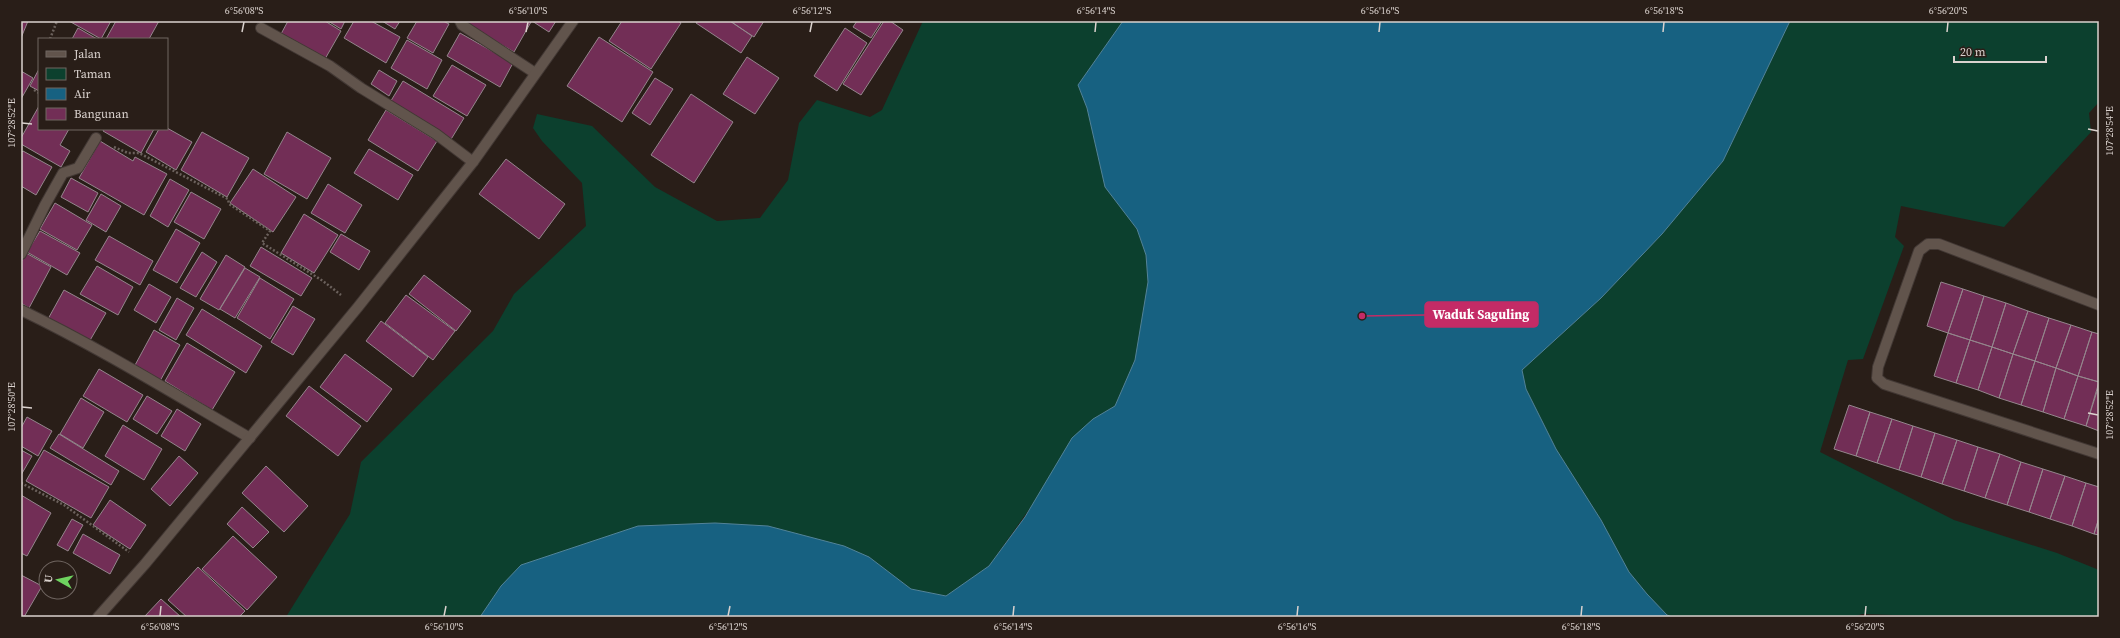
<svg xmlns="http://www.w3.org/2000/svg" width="2120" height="638" viewBox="0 0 2120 638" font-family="'Source Serif 4',serif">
<rect width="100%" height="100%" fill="#291e18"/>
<path fill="#0c402e" d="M923 21H1123L1078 85 1087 108 1105 187 1137 229 1146 255 1148 282 1135 360 1115 406 1093 419 989 566 946 596 911 589 869 557 768 526 715 523 638 526 501 586 480 617H286L350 514 361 462 493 331 514 294 586 226 582 183 542 141 533 128 537 114 592 126 655 187 717 221 760 218 788 180 799 123 817 100 870 117 882 110Z
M1790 21H2099V102L2089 113 2091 132 2004 227 1901 206 1895 237 1904 246 1863 359 1848 360 1820 452 1954 520 2057 553 2099 570V617H1953L1862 614 1853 617H1672L1667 615 1647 594 1629 572 1601 520 1556 449 1526 389 1522 370 1601 298 1662 234 1723 161Z"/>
<path fill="#176181" stroke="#528398" d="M1123 21H1790L1723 161 1662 234 1601 298 1522 370 1526 389 1556 449 1601 520 1629 572 1647 594 1667 615 1672 617H480L501 586 521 565 638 526 715 523 768 526 844 546 869 557 911 589 946 596 989 566 1025 517 1072 438 1093 419 1115 406 1135 360 1148 282 1146 255 1137 229 1105 187 1087 108 1078 85Z"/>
<path fill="#722e56" stroke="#94858c" d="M21 21H28L21 38Z
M69 21H111L101 39Z
M116 21H159L149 39H106Z
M288 21H325L341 31 325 59 281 34Z
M328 21H345L341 29Z
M354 21H371L400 37 386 63 344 38Z
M382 21H400L395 29Z
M417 21H443L449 24 433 53 407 38Z
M465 21H529L531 22 514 52 464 23Z
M532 21H556L549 32Z
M622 21H678L681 23 651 69 609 41Z
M697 21H730L752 36 741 53 696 23Z
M730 21H764L754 37Z
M857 21H882L871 38 853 27Z
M884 21H890L903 30 861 95 843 84Z
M78 28 97 39H72Z
M845 28 867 43 837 91 814 76Z
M460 33 513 63 500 87 447 56Z
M599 37 653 72 622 122 567 86Z
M407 40 442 60 427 89 391 68Z
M747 57 779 78 755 114 723 94Z
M452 65 486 85 467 116 433 96Z
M39 69V91L30 86Z
M379 70 397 81 389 96 371 84Z
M21 71 33 78 21 99Z
M655 78 673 89 650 125 632 113Z
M403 81 464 118 450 141 389 104Z
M691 94 733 122 694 183 651 155Z
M39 106V129H69L60 145 70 151 61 167 21 144V138Z
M386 110 437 141 418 171 368 140Z
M167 128 192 142 176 170 146 152 159 129Z
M104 129H154L141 153 103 131Z
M202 132 249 158 227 197 181 170Z
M287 132 331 158 307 199 264 174Z
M100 141 133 161 135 157 167 174 144 215 79 178Z
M369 149 413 175 398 200 354 173Z
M23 151 52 167 36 195 21 186V153Z
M506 159 565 204 539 239 479 194Z
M253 169 296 197 273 232 230 203Z
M71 178 98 193 88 212 61 197Z
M170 179 189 190 168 227 150 216Z
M328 184 362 205 345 233 311 213Z
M191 192 221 209 204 239 174 222Z
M101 194 121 206 106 232 86 220Z
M55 203 92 225 77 250 40 229Z
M304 214 338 235 314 273 281 253Z
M176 229 200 243 177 283 153 270Z
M40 231 80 253 67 275 27 252Z
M341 234 370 251 359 270 330 252Z
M109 236 153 261 140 285 95 260Z
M261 247 312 278 301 296 250 266Z
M202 252 217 262 196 297 180 288Z
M26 253 51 267 29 308 21 303V262Z
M226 255 245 267 219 310 200 299Z
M97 266 133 287 118 315 80 294Z
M245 268 260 277 235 318 220 309Z
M424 275 471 311 456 331 409 294Z
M260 278 294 299 270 339 237 318Z
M1941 282 1963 289 1948 333 1927 326Z
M149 284 171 297 156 323 134 310Z
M1963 289 1984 296 1970 340 1948 333Z
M64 290 106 313 89 342 48 319Z
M406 295 455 331 433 360 385 323Z
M1984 296 2006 303 1992 347 1970 340Z
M177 298 194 308 176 340 159 330Z
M2006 303 2028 311 2013 354 1992 347Z
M293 306 315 319 293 355 271 342Z
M202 309 262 346 246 373 186 335Z
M2028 311 2049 318 2035 361 2013 354Z
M2049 318 2071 325 2056 368 2035 361Z
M381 321 428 357 413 377 366 341Z
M2071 325 2092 332 2078 376 2056 368Z
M154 330 180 345 160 381 134 367Z
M2092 332 2099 334V382L2078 376Z
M1948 333 1970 340 1956 383 1934 376Z
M1970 340 1992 347 1978 390 1956 383Z
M187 343 235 372 212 410 165 381Z
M1992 347 2013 354 1999 398 1978 390Z
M345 354 392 389 367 422 320 387Z
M2013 354 2035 361 2021 405 1999 398Z
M2035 361 2056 368 2043 412 2021 405Z
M2056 368 2078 376 2064 419 2043 412Z
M99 369 143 395 127 422 83 396Z
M2078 376 2099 382 2086 426 2064 419Z
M2099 385V431L2086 426Z
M309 386 361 426 338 456 286 416Z
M147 396 172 411 157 434 133 419Z
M81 398 104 412 83 448 60 434Z
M1849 405 1870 412 1856 456 1834 449Z
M177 409 201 424 185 451 161 436Z
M1870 412 1892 419 1877 463 1856 456Z
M27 417 52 431 38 456 21 446V428Z
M1892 419 1913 426 1899 470 1877 463Z
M123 425 162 449 144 480 105 456Z
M1913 426 1935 433 1921 477 1899 470Z
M1935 433 1957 440 1942 484 1921 477Z
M59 434 119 471 111 485 50 448Z
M1957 440 1978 447 1964 491 1942 484Z
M1978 447 2000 454 1985 498 1964 491Z
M21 450 32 456 21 475Z
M44 450 109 487 91 518 26 481Z
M2000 454 2021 462 2007 505 1985 498Z
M179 456 198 473 170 506 151 489Z
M2021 462 2043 469 2029 512 2007 505Z
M266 466 308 506 284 532 242 493Z
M2043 469 2065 476 2050 519 2029 512Z
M2065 476 2086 483 2072 526 2050 519Z
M2086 483 2099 487V518L2094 534 2072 526Z
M21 495 51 513 27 556 21 553Z
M110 500 146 525 130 549 93 525Z
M242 507 269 532 253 548 227 524Z
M2099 518V535L2094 534Z
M72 519 83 525 68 551 57 545Z
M83 534 120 555 110 574 73 553Z
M233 536 277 577 247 610 202 569Z
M198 567 245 611 239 617H187L168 600Z
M21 575 42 586 24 617H21Z
M161 599 181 617H144Z"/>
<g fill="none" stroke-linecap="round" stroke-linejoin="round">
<g stroke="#423834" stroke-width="12">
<path id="minor" d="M460 21 462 25 535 73
M261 28 330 66 361 88 436 134 473 162
M21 254 45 205 63 173 78 168 96 138
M2099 305 1939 244H1928L1919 251 1878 367 1877 378 1884 384 2099 454
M21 310C100 348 174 394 250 438"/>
</g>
<g stroke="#423834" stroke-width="12">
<path id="tertiary" d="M98 617 145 564 358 307 473 162 573 21"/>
</g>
<path stroke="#6b615c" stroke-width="2.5" stroke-dasharray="2 2" stroke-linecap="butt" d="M50 39 57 21
M34 90 39 93
M114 147 128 153H139L228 199 229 204 270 231 262 243 323 281 341 295
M21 483 64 505 129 552"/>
<use href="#minor" stroke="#61544c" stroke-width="10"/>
<use href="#tertiary" stroke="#61544c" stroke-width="10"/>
</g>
<path fill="none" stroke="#dad2ce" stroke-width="1.5" d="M242 32 244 22M526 32 528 22M810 32 812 22M1095 32 1096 22M1379 32 1380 22M1663 32 1664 22M1947 32 1948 22M22 123 32 124M2088 129 2098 131M22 407 32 408M2088 413 2098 415M160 616 161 606M444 616 446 606M728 616 730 606M1013 616 1014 606M1297 616 1298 606M1581 616 1582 606M1865 616 1866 606"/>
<path fill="none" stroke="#c42b66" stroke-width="1.5" d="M1362 316L1425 315"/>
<circle fill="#c42b66" stroke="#291e18" stroke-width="1.5" cx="1362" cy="316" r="4"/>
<rect fill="#c42b66" stroke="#c42b66" stroke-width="1.5" x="1425" y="302" width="113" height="25" rx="4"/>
<g font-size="13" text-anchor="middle" font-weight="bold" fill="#fff">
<text x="1481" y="319">Waduk Saguling</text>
</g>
<rect width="2120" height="638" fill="none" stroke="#291e18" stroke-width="44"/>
<rect x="38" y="38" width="130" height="92" fill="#291e18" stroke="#706661"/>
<rect x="46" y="51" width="20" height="6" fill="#61544c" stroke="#706661"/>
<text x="74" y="58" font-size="12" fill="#dad2ce">Jalan</text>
<rect x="46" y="68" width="20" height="12" fill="#0c402e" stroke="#706661"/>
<text x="74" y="78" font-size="12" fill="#dad2ce">Taman</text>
<rect x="46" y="88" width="20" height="12" fill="#176181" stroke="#706661"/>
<text x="74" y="98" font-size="12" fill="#dad2ce">Air</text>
<rect x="46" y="108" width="20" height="12" fill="#722e56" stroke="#706661"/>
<text x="74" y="118" font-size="12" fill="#dad2ce">Bangunan</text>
<g transform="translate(58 580) rotate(278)"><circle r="19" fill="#291e18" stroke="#706661"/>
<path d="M0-3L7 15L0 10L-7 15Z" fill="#6fd35f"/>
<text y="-6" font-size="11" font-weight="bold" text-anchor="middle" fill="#dad2ce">U</text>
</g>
<path d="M1954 56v6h92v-6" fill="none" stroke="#dad2ce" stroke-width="2"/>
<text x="1960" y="56" font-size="12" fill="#dad2ce" stroke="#291e18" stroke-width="3" paint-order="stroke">20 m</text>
<rect x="22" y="22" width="2076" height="594" fill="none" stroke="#dad2ce" stroke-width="1.5"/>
<g font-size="10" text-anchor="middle" fill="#dad2ce">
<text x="244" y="14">6°56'08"S</text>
<text x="528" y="14">6°56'10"S</text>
<text x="812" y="14">6°56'12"S</text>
<text x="1096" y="14">6°56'14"S</text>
<text x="1380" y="14">6°56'16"S</text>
<text x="1664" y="14">6°56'18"S</text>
<text x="1948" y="14">6°56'20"S</text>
<text transform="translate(11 123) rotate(-90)" y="4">107°28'52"E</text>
<text transform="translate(2109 131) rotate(-90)" y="4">107°28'54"E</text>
<text transform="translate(11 407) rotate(-90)" y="4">107°28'50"E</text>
<text transform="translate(2109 415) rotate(-90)" y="4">107°28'52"E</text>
<text x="160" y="630">6°56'08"S</text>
<text x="444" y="630">6°56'10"S</text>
<text x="728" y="630">6°56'12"S</text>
<text x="1013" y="630">6°56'14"S</text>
<text x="1297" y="630">6°56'16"S</text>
<text x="1581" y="630">6°56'18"S</text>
<text x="1865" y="630">6°56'20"S</text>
</g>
</svg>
